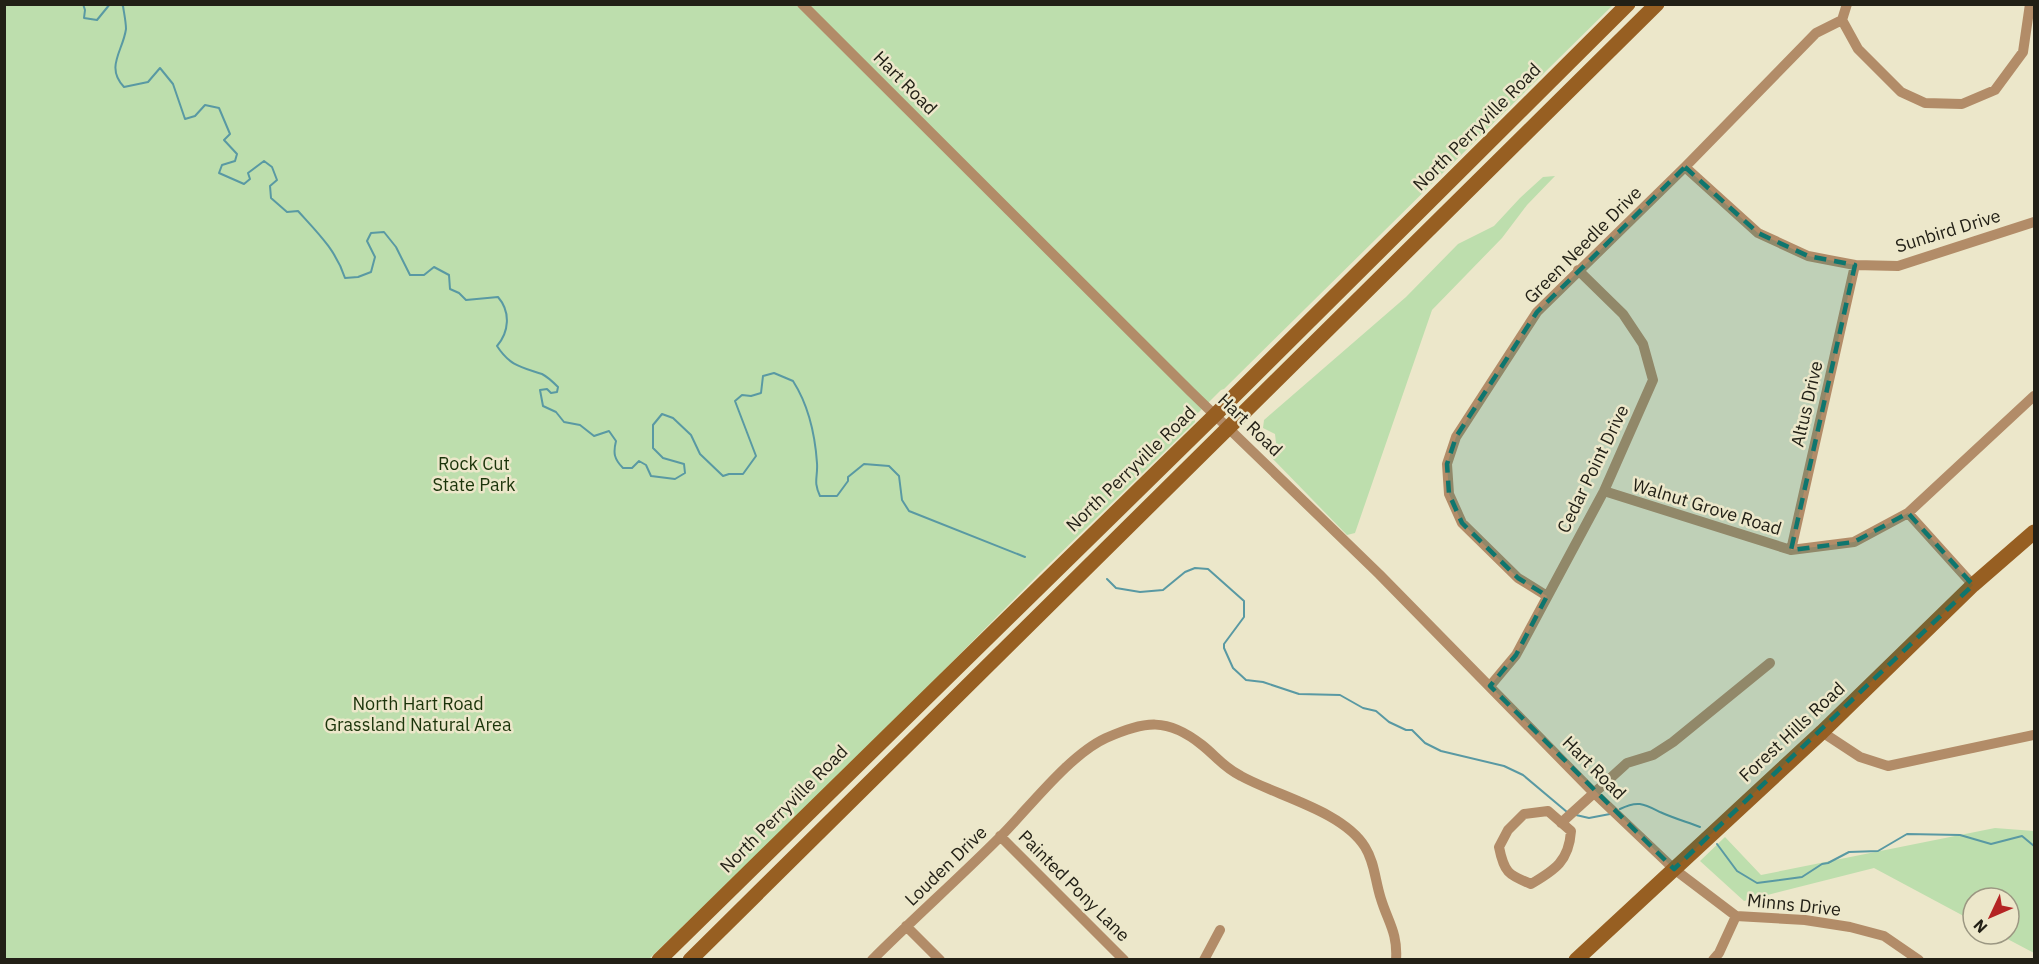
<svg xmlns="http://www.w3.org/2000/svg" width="2039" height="964" viewBox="0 0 2039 964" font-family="'IBM Plex Sans',sans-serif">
<rect width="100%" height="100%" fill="#ece7ca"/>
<path fill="#bddead" d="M5 5H1613L1224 389 1221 390 1194 417 1195 422 1041 572 891 724 649 959H5Z
M1555 176 1527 205 1502 238 1432 310 1355 533 1347 535 1268 454 1276 443 1275 434 1263 428 1264 420 1406 297 1458 244 1494 226 1520 198 1543 177Z
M1995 828 2034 831V953L1998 934H2009V898H1973V921L1874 868 1744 901 1700 861 1725 837 1761 875Z"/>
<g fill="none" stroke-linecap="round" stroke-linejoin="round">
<path stroke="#5999a3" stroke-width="2" d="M83 4 85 10 84 18 97 20 110 4
M120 4 123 6C124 13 126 22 126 29 123 51 105 67 124 87L148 82 160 68 173 84 185 119 195 116 205 105 219 108 230 134 224 140 237 154 235 161 222 165 219 173 244 184 250 179 248 173 264 161 272 167 277 180 270 186 271 198 287 212 298 211C317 232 336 250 345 278L358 277 371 272 375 257 367 241 371 233 384 232 396 247 410 275H424L434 267 449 275 450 289 459 293 466 300 498 297C511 312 509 332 497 346 510 366 521 367 542 374 548 377 553 382 558 387L557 392 551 393 547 389 540 390 543 406 556 412 564 422 580 425 594 436 609 431 616 441C613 453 614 459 623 468H632L639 461 646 465 651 476 675 479 685 473 684 464 663 458 653 448V425L662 414 673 418 691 435 700 454 723 476 729 474H743L756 456 735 401 742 395 751 396 761 393 763 376 774 373 793 381C809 406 815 434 817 463 818 478 813 481 820 496H837L848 481V477L864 464 889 466 899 476 902 500 909 511 1025 557
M1107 579 1116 588 1140 592 1163 590 1185 572 1195 568 1208 569 1244 601V617L1224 644V648L1233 668 1246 680 1263 682 1299 694 1340 695 1363 708 1376 711 1389 722 1406 730H1412L1425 743 1441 751 1504 766 1523 775 1567 812
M1620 809C1638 800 1644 804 1660 812 1673 818 1687 822 1700 827
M1576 815 1589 818 1610 814
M1717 844 1737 871 1757 883 1802 877 1822 864 1828 863 1849 852 1878 851 1907 834 1960 835 1991 844 2022 836 2034 846"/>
<path stroke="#b28c68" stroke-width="10" d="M802 4 1191 392 1379 574 1593 792 1674 869 1736 916 1805 920 1850 927 1884 936 1919 960
M1842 20 1858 49 1901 92 1925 103 1962 104 1995 90 2023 52 2030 4
M1685 167 1758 233 1808 256 1855 265 1898 266 2034 222
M1604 491 1791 550 1854 542 1908 513 2034 396
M1908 513 1973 585
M1791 550 1855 265
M1547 596 1518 578 1462 523 1449 494 1447 464 1456 437 1537 312 1685 167 1816 33 1842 20 1847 4
M1490 686 1516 655 1604 491 1653 380 1643 344 1623 314 1578 270
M1822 732 1860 757 1888 766 2034 735
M1548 811 1571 831C1569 861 1555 870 1531 884 1508 875 1504 872 1499 847L1508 830 1524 814Z
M1561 823 1627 763 1653 755 1673 742 1770 663
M1000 836 1124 960
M906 926 940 960
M872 960C914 918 958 879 1000 837 1029 808 1069 755 1106 738 1145 721 1167 717 1202 745 1216 756 1223 767 1241 776 1277 796 1343 811 1365 847 1375 863 1375 881 1381 899 1388 922 1398 933 1396 960
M1204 960 1220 930
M1713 960 1719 953 1736 916"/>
<path stroke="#975f22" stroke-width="15" d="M659 960 1215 415 1628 4
M690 960 1657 4
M1576 960 1822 732 1973 585 2034 532"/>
</g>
<path fill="#0f766e" fill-opacity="0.2" stroke="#0f766e" stroke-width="4.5" stroke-dasharray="12 8" stroke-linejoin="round" d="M1685 167 1758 233 1808 256 1855 265 1791 550 1854 542 1908 513 1973 585 1674 869 1490 686 1516 655 1547 596 1518 578 1462 523 1449 494 1447 464 1456 437 1537 312Z"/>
<g text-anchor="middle" stroke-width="5" stroke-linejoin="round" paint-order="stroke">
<g font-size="18" fill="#222016" stroke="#ece7ca">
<text transform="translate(905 83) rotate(45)" y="6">Hart Road</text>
<text transform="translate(1477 127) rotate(-45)" y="6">North Perryville Road</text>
<text transform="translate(1948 231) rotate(-17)" y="6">Sunbird Drive</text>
<text transform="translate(1583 245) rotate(-45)" y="6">Green Needle Drive</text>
<text transform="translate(1807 404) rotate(-77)" y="6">Altus Drive</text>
<text transform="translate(1250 425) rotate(44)" y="6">Hart Road</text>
<text transform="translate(1131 469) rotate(-44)" y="6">North Perryville Road</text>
<text transform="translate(1593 469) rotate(-64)" y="6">Cedar Point Drive</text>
<text transform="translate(1707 507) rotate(17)" y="6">Walnut Grove Road</text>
<text transform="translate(1792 732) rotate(-43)" y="6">Forest Hills Road</text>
<text transform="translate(1594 768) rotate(45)" y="6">Hart Road</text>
<text transform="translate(784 809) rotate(-45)" y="6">North Perryville Road</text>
<text transform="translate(946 866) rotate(-44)" y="6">Louden Drive</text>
<text transform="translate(1074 886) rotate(45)" y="6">Painted Pony Lane</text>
<text transform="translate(1794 905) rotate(6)" y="6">Minns Drive</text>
</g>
<g font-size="18" fill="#1b340a" stroke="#ece7ca">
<text x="474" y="470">Rock Cut<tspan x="474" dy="21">State Park</tspan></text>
<text x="418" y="710">North Hart Road<tspan x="418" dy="21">Grassland Natural Area</tspan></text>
</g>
</g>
<rect width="2039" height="964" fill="none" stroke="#222016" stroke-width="12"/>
<g transform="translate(1991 916) rotate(226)"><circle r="28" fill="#ece7ca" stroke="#9b9782" stroke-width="1.5"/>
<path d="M0-4.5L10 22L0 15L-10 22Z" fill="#b42524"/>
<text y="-9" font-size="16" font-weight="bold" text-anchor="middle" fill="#222016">N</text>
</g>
</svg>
